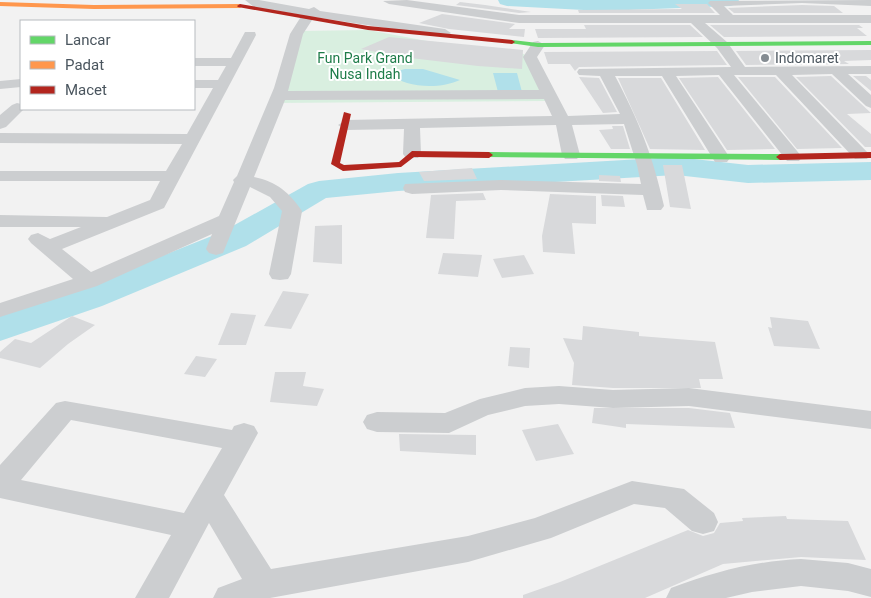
<svg xmlns="http://www.w3.org/2000/svg" width="871" height="598" viewBox="0 0 871 598" font-family="Roboto,sans-serif">
<rect width="100%" height="100%" fill="#f2f2f2"/>
<path fill="#d9efe0" d="M368 30 427 41 519 52 530 57 547 101 271 103 299 31Z"/>
<path fill="#b0e0ea" d="M405 69H423L460 80C441 89 405 89 390 73Z
M493 73H517L522 92H498Z"/>
<g fill="none" stroke-linecap="round" stroke-linejoin="round">
<path fill="#b0e0ea" fill-rule="evenodd" d="M498 0H739L737 4 730 6 603 11 507 6 500 4Z
M676 157 748 165 871 162V180L748 183 676 175 398 191 326 198 246 246 102 306 0 341V316L76 290 222 232 308 184 319 181 398 173Z"/>
</g>
<path fill="#d8d9db" d="M460 2 485 5 531 12 519 13 456 5Z
M675 4H707L715 13H579L578 10 682 9Z
M802 5 834 6 843 13H734L728 8Z
M442 14 515 24 509 29H525L524 37 449 29 419 23Z
M584 25H690L703 37 538 38 535 29H586Z
M710 25H859L863 28H857L867 36 724 37Z
M389 37 523 50 522 69 478 66 402 57 361 49Z
M871 50V60L844 61 849 64 746 65 736 51Z
M717 51 727 65 579 67 575 71 570 64H548L544 52Z
M831 76 871 113 847 114 871 134V147H865L796 77Z
M853 76H866L871 80V91Z
M579 77 599 78 617 112 603 113Z
M718 77 775 149 727 150 679 78Z
M738 77H775L842 148 797 149Z
M618 78H661L705 150 650 149Z
M612 126H623L630 149H611L599 130 613 129Z
M663 165H682L691 209 670 207Z
M472 168 477 179 424 181 419 172Z
M599 175 620 176 621 182 599 181Z
M483 193 486 200 456 201 454 239 426 238 431 195Z
M550 194 596 196V224L572 223 575 254 543 252 542 236Z
M601 195 623 196 625 207 602 206Z
M342 225V264L313 262 315 226Z
M443 253 482 255 478 277 438 274Z
M524 255 534 274 502 278 493 259Z
M283 291 309 294 291 329 264 326Z
M231 313 256 315 246 345H218Z
M72 316 95 325 68 344 40 368 0 358V352L15 339 31 343Z
M770 317 808 321 820 349 774 346 768 327 772 328Z
M583 326 639 332V336L715 342 723 379H699L701 388H613L572 385 574 363 563 338 582 340Z
M510 347 530 348 529 368 508 366Z
M196 356 217 359 205 377 184 374Z
M275 372H306L303 386 324 389 317 406 270 402Z
M594 408H689L730 413 735 428 626 424V428L592 423Z
M558 424 574 454 536 461 522 430Z
M399 434 476 435V455L400 451Z
M786 516 787 519 848 521 866 560 801 557 723 564 645 598H523V595L560 582 688 530 703 536 714 533 720 523 743 521 742 518Z"/>
<g fill="none" stroke-linecap="round" stroke-linejoin="round">
<path fill="#ccced0" fill-rule="evenodd" d="M245 0H259L309 9 314 7 320 11 445 29 451 33 445 37 314 17 303 34 288 91 539 90 523 57 533 42 538 41 545 45 537 57 568 116 620 114 600 76 579 75 577 72 579 69 731 67 717 48 691 23H519L389 4 383 1 407 0 519 15H720L708 3 710 1 871 0V6L802 3 724 6 733 15H871V23H705L727 42 745 67 871 66V74H848L871 95V108L866 106 832 74 792 75 870 155 867 159H855L776 75H734L802 157 799 161H787L719 75 676 76 730 158 727 162H715L662 76H615C639 121 653 156 664 206L661 210H647L643 195 501 190 412 194 405 192 403 188 405 184 501 180 641 184 637 165 624 124 572 125 580 155 577 159H565L562 155 556 125 420 128 421 154 418 158H406L403 154 404 129 346 130 338 125 346 120 552 116 544 99 285 100 254 177C277 182 289 192 302 211L291 274 288 279 280 280 272 279 269 274 282 211 270 197 250 187 223 253 216 255 209 253 206 249 212 234 97 286 0 317V303L73 279 31 243 28 239 31 235 38 233 50 239 81 227H0V215L107 217 150 200 160 181H0V171H166L182 144 0 143V133L187 134 213 88H194V80H218L226 66H194V58H231L245 32H255L256 35 164 208 62 249 91 272 219 216 234 182 233 180 237 176 274 88 290 34 302 15 254 7Z
M21 79V87L0 89V81Z
M17 103 21 104V109H24L6 127 0 129V115L12 105Z
M559 386 613 390 689 388 871 411V429L689 406 613 408 559 404 525 406 488 415 449 433 377 432 367 429 363 422 367 415 377 412 445 413 480 399 525 388Z
M65 401 232 430 234 426 244 423 254 426 258 433 224 495 271 569 468 536 535 518 632 481 684 489 714 513 718 522 714 531 703 534 692 531 665 508 634 504 551 538 468 562 270 598H213L218 588 242 579 209 523 169 598H135L171 535 0 498V465L56 403ZM71 420 222 448 184 513 21 480Z
M801 559 848 563 871 569V597L848 591 801 586 752 592 726 598H666L671 588C714 572 755 561 801 559Z"/>
<path fill="#63d668" fill-rule="evenodd" d="M512 40 538 43 871 41V45L538 47 510 43 509 42Z
M489 152 780 154 784 157 780 160 486 157V153Z"/>
<path fill="#ff974d" fill-rule="evenodd" d="M0 2 94 5 240 4 243 6 240 8 94 9 0 6Z"/>
<path fill="#b3261e" fill-rule="evenodd" d="M240 4 368 26 512 40 515 42 512 44 368 30 238 7 237 6Z
M344 112 351 114 340 163 344 165 399 162 412 151 489 152 493 155 489 158 414 157 401 167 343 171 331 164Z
M871 152V158L780 160 776 157 780 154Z"/>
</g>
<circle fill="#858c92" stroke="#fff" stroke-width="2" cx="765" cy="58" r="5"/>
<g text-anchor="middle" stroke-width="4" stroke-linejoin="round" paint-order="stroke">
<g font-size="14" fill="#1e7c49" stroke="#fff">
<text x="365" y="63">Fun Park Grand<tspan x="365" dy="16">Nusa Indah</tspan></text>
</g>
<g font-size="14" fill="#4a555e" stroke="#fff" text-anchor="start">
<text x="775" y="63">Indomaret</text>
</g>
</g>
<rect x="20" y="20" width="175" height="90" fill="#ffffff" stroke="#b7bbbf"/>
<rect x="30" y="36" width="25" height="8" fill="#63d668" stroke="#b7bbbf"/>
<text x="65" y="45" font-size="15" fill="#4a555e">Lancar</text>
<rect x="30" y="61" width="25" height="8" fill="#ff974d" stroke="#b7bbbf"/>
<text x="65" y="70" font-size="15" fill="#4a555e">Padat</text>
<rect x="30" y="86" width="25" height="8" fill="#b3261e" stroke="#b7bbbf"/>
<text x="65" y="95" font-size="15" fill="#4a555e">Macet</text>
</svg>
